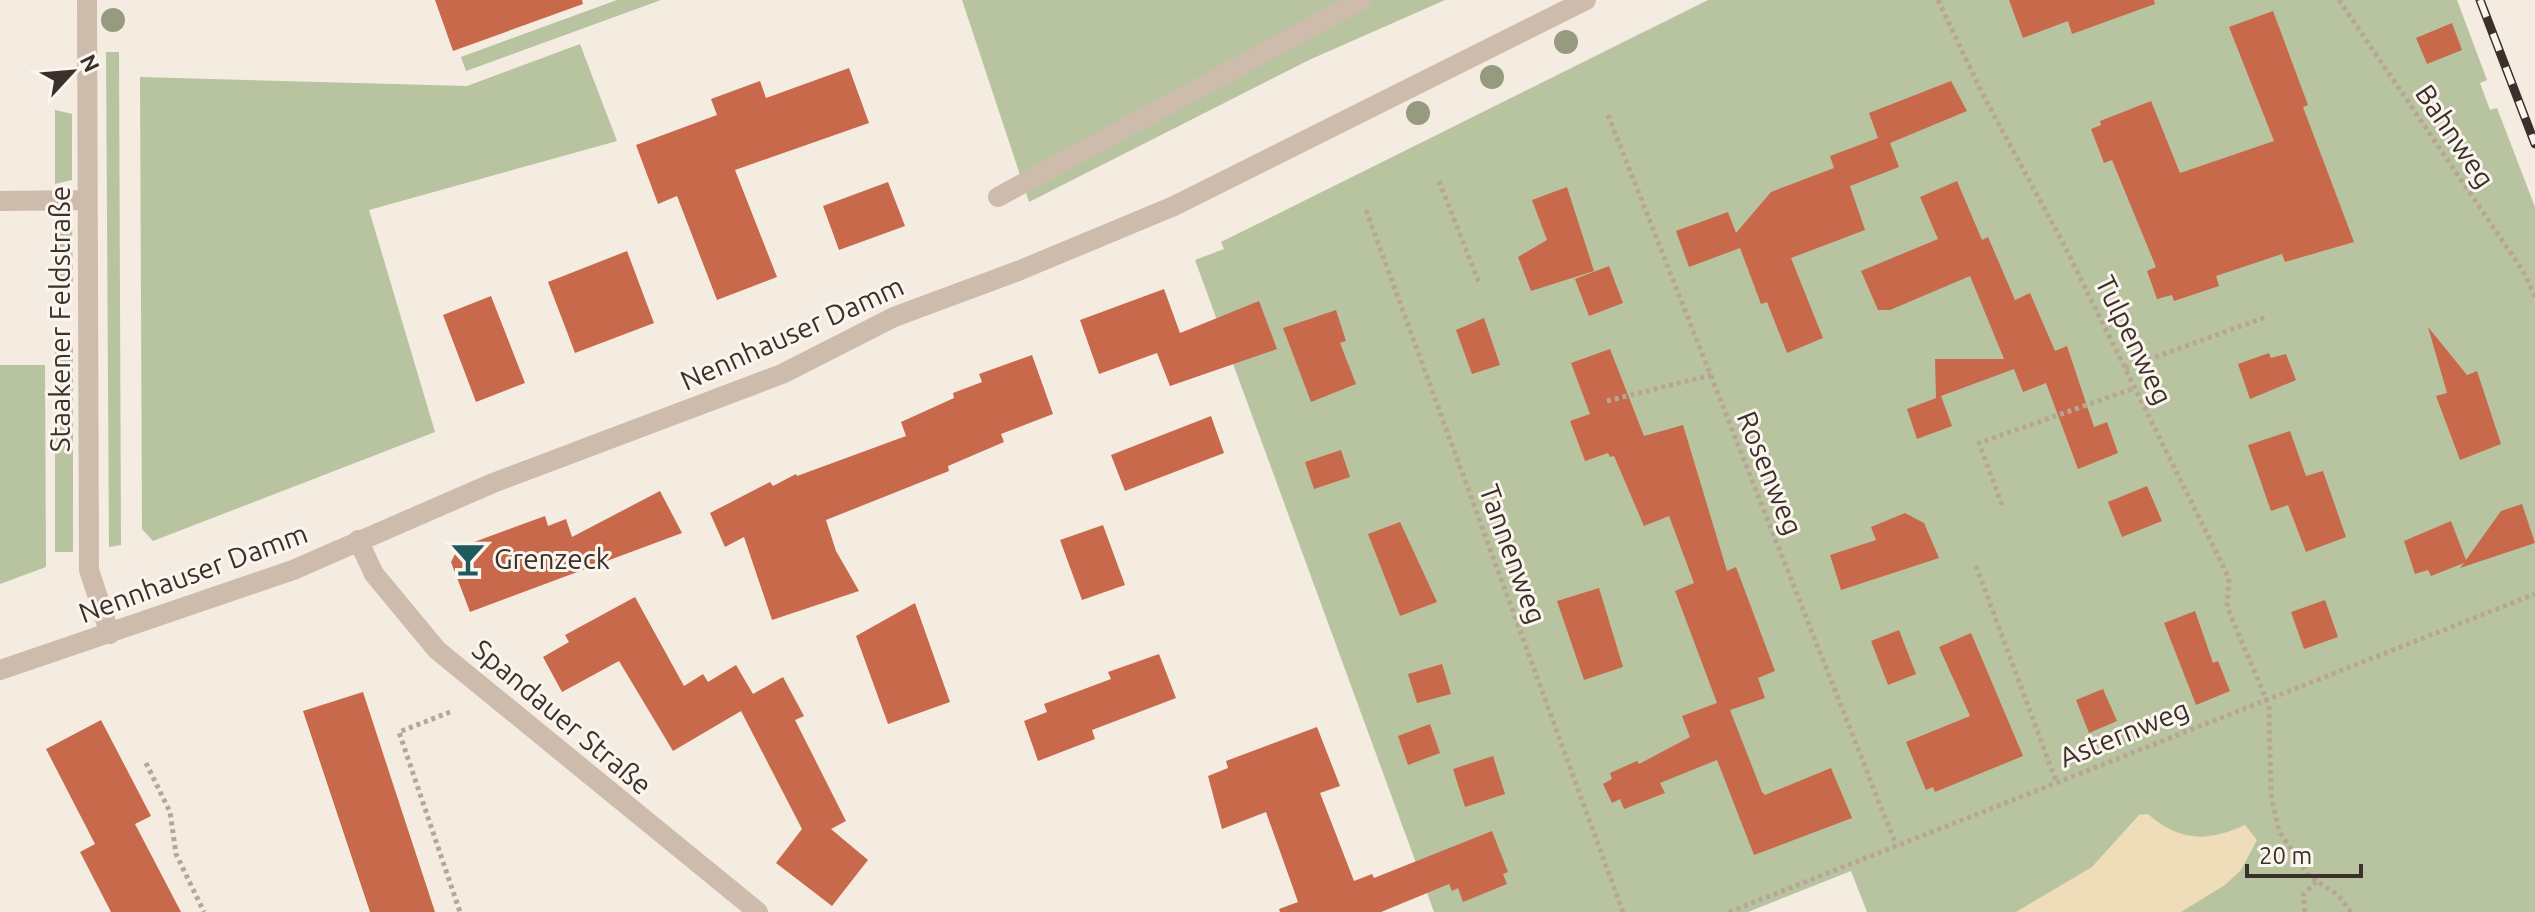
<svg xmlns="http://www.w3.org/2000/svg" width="2535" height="912" viewBox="0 0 2535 912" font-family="Ubuntu,sans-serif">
<rect width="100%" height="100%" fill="#f4ebe1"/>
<path fill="#b8c4a0" d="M617 0H661L466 71 461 57Z
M962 0H1445L1309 60 1029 202Z
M1708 0H2457L2487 80 2480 83 2490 110 2497 108 2535 207V912H1867L1851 871 1748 912H1434L1195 260 1224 249 1221 242Z
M580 44 617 141 369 210 435 432 153 541 142 529 140 77 467 86Z
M106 52H119L121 545 109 547Z
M55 110 72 114V180L55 184Z
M55 217 72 220 73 282 56 286Z
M55 342H73V552H55Z
M0 365H45L46 567 0 584Z"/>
<path fill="#efdcb8" d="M2148 814C2180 842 2207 842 2245 825L2257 840 2241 870 2225 885 2181 912H2016L2092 867 2139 815Z"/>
<path fill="#c8694b" d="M435 0H582L583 4 453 51Z
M2009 0H2154L2155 4 2072 34 2068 21 2023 38Z
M2273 11 2308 105 2303 107 2354 242 2285 262 2282 254 2216 276 2219 286 2174 301 2172 295 2157 299 2147 271 2156 267 2112 160 2104 163 2091 129 2101 125 2100 121 2151 101 2180 173 2274 141 2229 27Z
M2452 23 2462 50 2427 64 2416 38Z
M849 68 869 123 735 170 777 277 717 300 677 196 658 204 636 145 717 115 711 99 760 81 766 98Z
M1951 81 1967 111 1890 143 1899 167 1850 186 1865 230 1791 258 1823 338 1787 353 1767 302 1761 304 1740 248 1689 267 1676 231 1728 212 1736 233 1771 192 1834 168 1830 156 1878 138 1869 113Z
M1957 181 1982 240 1988 237 2015 300 2030 293 2055 351 2067 346 2094 427 2107 422 2118 453 2078 469 2046 383 2023 392 2014 369 1941 396 1952 426 1917 439 1907 409 1936 398 1935 359H2004L1970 276 1890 310H1878L1861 271 1938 239 1920 197Z
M888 182 905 226 839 250 823 206Z
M1567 187 1594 271 1531 291 1518 257 1547 240 1532 200Z
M627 251 654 323 575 353 548 282Z
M1609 266 1623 303 1589 316 1575 279Z
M1164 289 1180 333 1259 301 1277 349 1170 386 1157 353 1099 374 1080 320Z
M491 296 525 383 476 402 443 315Z
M1336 310 1346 341 1340 343 1356 384 1311 402 1283 328Z
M1484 318 1500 365 1472 374 1456 330Z
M2428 327 2467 375 2477 371 2501 444 2460 460 2436 396 2447 393Z
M1610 349 1644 436 1683 425 1727 571 1736 567 1775 671 1758 678 1765 698 1730 710 1762 792 1765 795 1831 768 1852 818 1754 855 1717 760 1660 783 1665 793 1624 809 1620 799 1612 803 1603 784 1612 779 1610 773 1637 761 1639 764 1690 737 1682 716 1717 703 1675 591 1694 583 1669 516 1644 526 1614 456 1610 457 1608 453 1585 461 1570 421 1590 414 1571 363Z
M2269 353 2271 358 2286 354 2296 380 2250 399 2238 364Z
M1032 355 1053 414 1001 434 1004 442 948 466 949 471 826 520 836 551 859 591 772 620 744 537 725 547 710 513 770 482 773 486 796 474 797 476 906 436 901 422 954 398 953 393 982 382 979 374Z
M1211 416 1224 453 1125 491 1111 455Z
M2290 431 2306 476 2323 471 2346 537 2306 552 2288 505 2271 511 2248 445Z
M1341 450 1350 477 1314 489 1305 462Z
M2147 486 2162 521 2122 537 2108 502Z
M660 491 682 533 470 612 451 562 458 548 545 516 548 526 566 519 572 537Z
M2522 504 2535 543 2460 568 2464 563 2431 576 2428 570 2415 574 2404 541 2451 521 2466 560 2501 511Z
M1905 513 1924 523 1939 558 1841 590 1830 555 1876 540 1871 527Z
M1400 522 1437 602 1400 616 1368 534Z
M1103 525 1125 585 1082 600 1060 540Z
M1599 588 1623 667 1584 680 1557 601Z
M635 597 684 686 703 674 708 682 736 665 753 694 783 677 804 716 795 720 846 821 831 829 868 860 832 906 776 863 802 829 741 711 673 751 619 661 562 692 543 657 569 642 565 635Z
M2325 600 2338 637 2304 649 2291 612Z
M915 603 950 702 888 724 856 636Z
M2195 611 2213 663 2218 661 2230 691 2196 705 2164 623Z
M1899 630 1916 674 1888 685 1871 641Z
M1971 633 2023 756 1935 792 1933 787 1926 790 1906 742 1970 716 1939 647Z
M1159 654 1176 698 1092 730 1095 739 1038 761 1024 721 1047 712 1044 704 1111 679 1108 672Z
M1442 664 1451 694 1417 703 1408 674Z
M2103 689 2117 721 2089 733 2076 700Z
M363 692 393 784 435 912H370L303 711Z
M101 720 151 816 135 824 181 912H111L80 852 95 844 46 749Z
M1430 724 1440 753 1408 765 1398 736Z
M1317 727 1340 786 1320 793 1354 881 1372 874 1374 878 1492 831 1508 872 1503 874 1507 884 1463 902 1458 888 1452 891 1449 884 1381 912H1280L1279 909 1298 902 1266 812 1222 829 1208 776 1228 768 1226 761Z
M1493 756 1505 794 1465 807 1453 769Z"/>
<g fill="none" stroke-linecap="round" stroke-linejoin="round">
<path stroke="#b9a596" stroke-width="5" stroke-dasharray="4 4" stroke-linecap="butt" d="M1938 0 1982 93 2062 241 2229 578 2227 607 2269 706 2271 795 2279 831 2309 876 2338 895 2351 912
M2339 0 2523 271 2535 297
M1608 115 1896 845
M1439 181 1480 285
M1366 210 1623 912
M2125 368 2266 317
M1607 401 1711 375
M2002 505 1979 443 2135 388
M1976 566 2056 781
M450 712 399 732 460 912
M146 763 170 812 176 854 204 912
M1729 912 2535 594
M2305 912 2303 895 2317 881"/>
<path stroke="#cdbbac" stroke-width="20" d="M998 197 1361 0"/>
<path stroke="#cdbbac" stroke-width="20" d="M87 0 89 570 110 634
M0 201 88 200
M358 540 374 574 437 650 758 912
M0 670 293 570 493 483 782 374 894 317 1018 271 1174 206 1586 0"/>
<g stroke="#3b302b" stroke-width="9">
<path id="rail" d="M2480 0 2535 144"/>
</g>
<use href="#rail" stroke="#fbf5ee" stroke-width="6" stroke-dasharray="18" stroke-linecap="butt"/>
</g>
<g fill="#969b7f">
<circle cx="113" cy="20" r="12"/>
<circle cx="1566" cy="42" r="12"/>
<circle cx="1492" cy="77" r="12"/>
<circle cx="1418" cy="113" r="12"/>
</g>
<defs>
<g id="bar-bare" transform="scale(2.76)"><path d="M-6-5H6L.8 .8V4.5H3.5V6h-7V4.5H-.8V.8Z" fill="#1f5a5e" stroke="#fbf5ee" stroke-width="2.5" paint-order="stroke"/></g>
</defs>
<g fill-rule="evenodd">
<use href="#bar-bare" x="468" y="559"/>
</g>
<g text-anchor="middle" stroke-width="6" stroke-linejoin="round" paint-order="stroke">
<g font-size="28" fill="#3b302b" stroke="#fbf5ee">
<text transform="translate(2455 136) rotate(56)" y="10">Bahnweg</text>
<text transform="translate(60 319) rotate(-90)" y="10">Staakener Feldstraße</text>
<text transform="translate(792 333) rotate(-24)" y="10">Nennhauser Damm</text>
<text transform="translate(2134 340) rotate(64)" y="10">Tulpenweg</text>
<text transform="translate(1770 473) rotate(68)" y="10">Rosenweg</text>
<text transform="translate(1513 554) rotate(70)" y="10">Tannenweg</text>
<text transform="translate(193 573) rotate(-20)" y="10">Nennhauser Damm</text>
<text transform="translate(562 717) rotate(40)" y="10">Spandauer Straße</text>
<text transform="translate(2124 733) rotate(-22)" y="10">Asternweg</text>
</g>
<g font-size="28" fill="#3b302b" stroke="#fbf5ee" text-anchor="start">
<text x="494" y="569">Grenzeck</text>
</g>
</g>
<g transform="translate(72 72) rotate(64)" stroke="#fbf5ee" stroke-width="6" paint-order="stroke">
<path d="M0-6L14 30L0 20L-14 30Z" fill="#3b302b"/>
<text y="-12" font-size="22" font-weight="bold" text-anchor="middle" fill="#3b302b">N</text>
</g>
<path d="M2247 864v12h114v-12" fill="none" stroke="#3b302b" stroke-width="4"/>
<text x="2259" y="864" font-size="24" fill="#3b302b" stroke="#fbf5ee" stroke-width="6" paint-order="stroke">20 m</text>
</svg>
